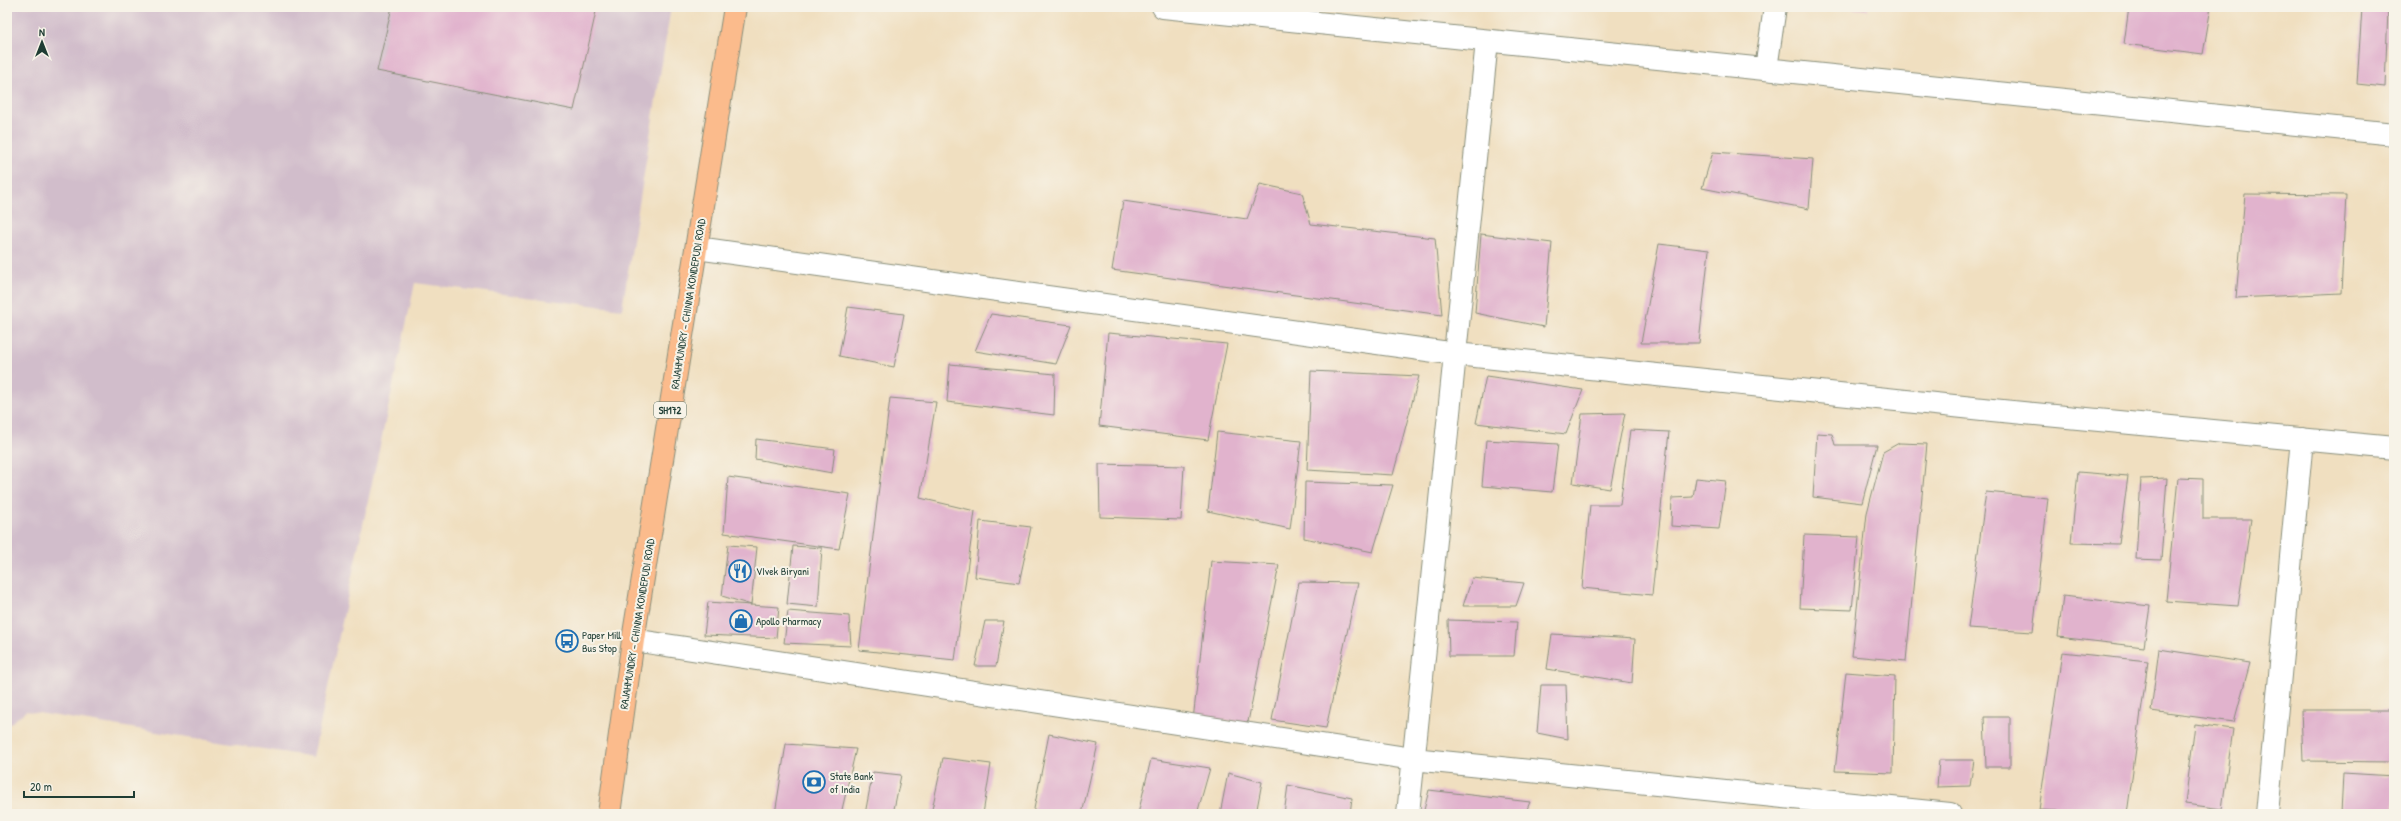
<svg xmlns="http://www.w3.org/2000/svg" width="2401" height="821" viewBox="0 0 2401 821" font-family="'Patrick Hand',sans-serif">
<rect width="100%" height="100%" fill="#f7f3e8"/>
<filter id="ink" filterUnits="userSpaceOnUse"><feTurbulence type="fractalNoise" baseFrequency=".025" numOctaves="2"/><feDisplacementMap in="SourceGraphic" scale="8" xChannelSelector="R" yChannelSelector="G"/><feConvolveMatrix kernelMatrix="1 2 1 2 8 2 1 2 1" color-interpolation-filters="sRGB"/></filter>
<filter id="wash" filterUnits="userSpaceOnUse"><feTurbulence type="fractalNoise" baseFrequency=".012" numOctaves="4" result="noise"/><feDisplacementMap in="SourceGraphic" scale="16" xChannelSelector="R" yChannelSelector="G"/><feGaussianBlur stdDeviation="0.9" result="paint"/><feColorMatrix in="noise" values="0 0 0 0 0 0 0 0 0 0 0 0 0 0 0 0 0 1.4 0 .05"/><feComposite in="paint" operator="in"/></filter>
<g filter="url(#wash)">
<rect width="100%" height="100%" fill="#f0dfc0"/>
<path fill="#d1bdcb" d="M7 7H671L622 309 415 283 313 757 26 711 7 726Z"/>
<g id="blocks">
<path fill="#e1b3cd" d="M392 7H597L574 110 377 71Z
M1845 7H1868V10L1845 8Z
M2129 7H2211L2203 54 2124 44Z
M2362 8 2388 9 2385 87 2357 84Z
M1713 152 1813 159 1809 209 1702 188Z
M1260 184 1302 193 1311 224 1435 238 1442 315 1112 270 1123 201 1247 219Z
M2245 194 2346 195 2341 293 2236 298Z
M1481 234 1552 243 1544 327 1475 313Z
M1659 244 1709 250 1699 343H1641Z
M848 307 904 314 894 367 839 356Z
M991 314 1071 325 1056 364 975 351Z
M1108 333 1227 344 1208 440 1099 426Z
M950 364 1055 374 1054 415 947 402Z
M1311 371 1419 376 1393 475 1307 470Z
M1486 376 1583 390 1566 434 1476 423Z
M890 398 936 402 920 498 975 511 955 660 859 650Z
M1625 413 1610 489 1573 483 1582 414Z
M1630 430 1669 432 1652 595 1582 588 1590 505H1620Z
M1217 432 1301 441 1290 529 1208 511Z
M1817 433 1832 434 1835 445H1877L1862 503 1813 497Z
M756 439 835 449 832 473 755 459Z
M1486 440 1558 444 1552 492 1482 486Z
M1899 443 1927 444 1906 661 1852 656 1867 513 1883 452Z
M1099 464 1184 466 1181 520 1100 517Z
M2078 472 2128 476 2119 544 2071 543Z
M728 477 850 494 839 549 724 533Z
M1696 478 1726 481 1719 529 1671 526 1672 498 1693 497Z
M2167 478 2161 560 2136 559 2141 479Z
M2178 478 2203 479V519H2251L2238 606 2166 601Z
M1305 482 1393 485 1373 552 1304 538Z
M1986 492 2048 498 2033 632 1968 628Z
M980 521 1031 527 1019 583 975 577Z
M1804 535 1859 537 1852 610 1800 608Z
M728 545 757 547 751 605 722 596Z
M793 546 822 548 818 607 787 604Z
M1211 561 1279 565 1248 722 1193 720Z
M1472 578 1524 583 1516 606H1463Z
M1299 582 1358 583 1326 728 1272 720Z
M2063 596 2150 606 2144 647 2058 637Z
M708 602 779 607 776 638 704 635Z
M788 611 849 616 851 646 784 643Z
M1448 620 1517 622 1514 656H1449Z
M985 621H1004L996 666H975Z
M1552 634 1635 639 1632 683 1547 669Z
M2159 649 2250 663 2234 722 2151 711Z
M2062 652 2148 661 2127 814 2039 810Z
M1846 672 1895 676 1893 773 1835 771Z
M1541 685H1566L1568 739 1537 733Z
M2301 710H2393V762L2303 761Z
M1984 717H2010V767H1986Z
M2195 724 2233 729 2222 809 2185 804Z
M1049 734 1098 744 1082 814H1033Z
M786 744 856 749 841 814H775Z
M943 758 991 764 983 814H931Z
M1151 759 1210 768 1197 814H1138Z
M1939 760H1974L1970 786 1937 787Z
M873 772 901 775 893 814H865Z
M1228 773 1262 782 1256 814H1220Z
M2343 773 2394 776V814H2341Z
M1288 785 1352 798 1350 814H1284Z
M1429 790 1530 802 1525 814H1423Z"/>
</g>
</g>
<g filter="url(#ink)">
<use href="#blocks" fill-opacity="0" stroke="#888e7a" stroke-width="1"/>
<g fill="none" stroke-linecap="round" stroke-linejoin="round">
<g stroke="#888e7a" stroke-width="24">
<path id="minor" d="M1163 7 2394 134
M1766 69 1775 7
M697 248 1456 354 1992 410 2394 448
M633 640 1413 759 1950 814
M1408 814 1487 41
M2267 814 2302 439"/>
</g>
<g stroke="#888e7a" stroke-width="24">
<path id="major" d="M609 814 633 640 735 7"/>
</g>
<use href="#minor" stroke="#fff" stroke-width="22"/>
<use href="#major" stroke="#fbbb8c" stroke-width="22"/>
</g>
</g>
<defs>
<g id="restaurant-ring" transform="scale(1.15)"><circle r="9.5" fill="#f7f3e8" stroke="#1f6fb2" stroke-width="1.5"/><path d="M-5-6h1v4h1v-4h1v4h1v-4h1v5L-1.5 .5V6h-2V.5L-5-1ZM5-6V6H3V1.5H1.5Q1.5-4 5-6Z" fill="#1f6fb2"/></g>
<g id="shop-ring" transform="scale(1.15)"><circle r="9.5" fill="#f7f3e8" stroke="#1f6fb2" stroke-width="1.5"/><path d="M-5-2.5h2.3a2.7 3.5 0 0 1 5.4 0H5L5.5 6h-11ZM-1.5-2.5h3a1.5 2.3 0 0 0-3 0Z" fill="#1f6fb2"/></g>
<g id="bus-ring" transform="scale(1.15)"><circle r="9.5" fill="#f7f3e8" stroke="#1f6fb2" stroke-width="1.5"/><path d="M-5-6H5V4H4V6H2V4H-2V6H-4V4H-5ZM-3.5-4V0h7V-4ZM-3.5 1.2v1.5H-2V1.2ZM2 1.2v1.5H3.5V1.2Z" fill="#1f6fb2"/></g>
<g id="bank-ring" transform="scale(1.15)"><circle r="9.5" fill="#f7f3e8" stroke="#1f6fb2" stroke-width="1.5"/><path d="M-6-4H6V4H-6ZM0-2.3a2.3 2.3 0 1 0 0 4.6a2.3 2.3 0 1 0 0-4.6Z" fill="#1f6fb2"/></g>
</defs>
<g fill-rule="evenodd">
<use href="#restaurant-ring" x="740" y="571"/>
<use href="#shop-ring" x="741" y="621"/>
<use href="#bus-ring" x="567" y="641"/>
<use href="#bank-ring" x="814" y="782"/>
</g>
<g text-anchor="middle" stroke-width="4" stroke-linejoin="round" paint-order="stroke">
<rect fill="#f7f3e8" stroke="#60746a" stroke-width="1" x="654" y="402" width="32" height="16" rx="3"/>
<g font-size="10" font-weight="bold" fill="#1f3d34">
<text x="670" y="414">SH172</text>
</g>
<g font-size="11" fill="#1f3d34" stroke="#f7f3e8">
<text transform="translate(688 304) rotate(-81)" y="4">RAJAHMUNDRY - CHINNA KONDEPUDI ROAD</text>
<text transform="translate(637 624) rotate(-81)" y="4">RAJAHMUNDRY - CHINNA KONDEPUDI ROAD</text>
</g>
<g font-size="11" fill="#1f3d34" stroke="#f7f3e8" text-anchor="start">
<text x="756" y="575">VIvek Biryani</text>
<text x="756" y="625">Apollo Pharmacy</text>
<text x="582" y="639">Paper Mill<tspan x="582" dy="13">Bus Stop</tspan></text>
<text x="830" y="780">State Bank<tspan x="830" dy="13">of India</tspan></text>
</g>
</g>
<rect width="2401" height="821" fill="none" stroke="#f7f3e8" stroke-width="24"/>
<g transform="translate(42 42)" stroke="#f7f3e8" stroke-width="3" paint-order="stroke">
<path d="M0-3L7 15L0 10L-7 15Z" fill="#1f3d34"/>
<text y="-6" font-size="11" font-weight="bold" text-anchor="middle" fill="#1f3d34">N</text>
</g>
<path d="M24 791v6h110v-6" fill="none" stroke="#1f3d34" stroke-width="2"/>
<text x="30" y="791" font-size="12" fill="#1f3d34" stroke="#f7f3e8" stroke-width="3" paint-order="stroke">20 m</text>
</svg>
